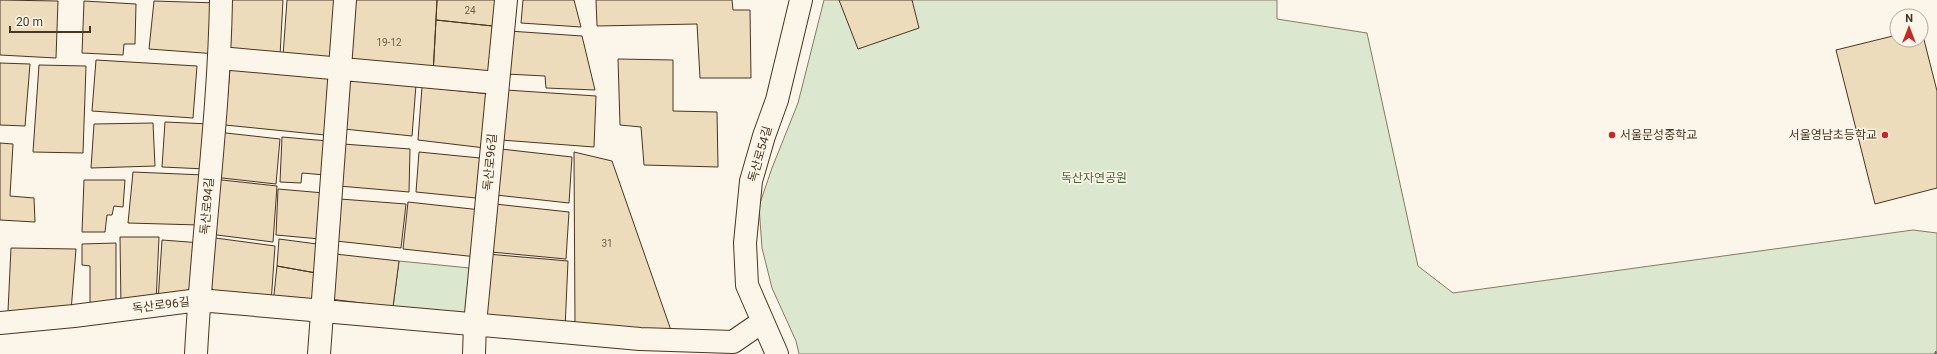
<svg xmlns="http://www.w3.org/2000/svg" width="1937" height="354" viewBox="0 0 1937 354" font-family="Roboto,'Noto Sans KR',sans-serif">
<rect width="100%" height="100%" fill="#fbf6e9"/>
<path fill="#dce7d0" stroke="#887966" d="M824 0H1277V19L1367 33 1418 266 1453 293 1913 230 1937 233V354H799L796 341 772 288 762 248 759 206 772 168 798 103Z
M399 261 480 269 475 324 393 307Z"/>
<path fill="#ecdcbc" stroke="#4a3520" d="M0 0 58 1 56 58 0 55Z
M224 0H283L280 56 224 50Z
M287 0H335L330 61 283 56Z
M347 0H437L433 75 342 67Z
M437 0H504L502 27 436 20Z
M523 0H574L581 27 521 23Z
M596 0H732L733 10H750L751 78H700L697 24 597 26Z
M839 0H912L919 28 858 49Z
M84 1 136 4 135 44H124L123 55 82 53Z
M154 1 218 3 217 54 149 49Z
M436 20 502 27 497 82 433 75Z
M1921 28 1937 91V188L1875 204 1836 50 1897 35V40H1921Z
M509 31 582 36 595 90 546 88 545 76 506 74Z
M618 59 673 60V111L717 112 718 167 644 165 641 127 620 125Z
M96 60 197 66 193 118 92 111Z
M0 63 30 64 25 126 0 125Z
M39 65 86 66 83 153 33 152Z
M230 69 328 78 325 135 225 125Z
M349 78 416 85 412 136 344 129Z
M422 87 490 94 485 148 418 140Z
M506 90 596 96 594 147 501 140Z
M165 122 210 124 206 169 162 167Z
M153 123 155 166 91 168 94 124Z
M217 132 280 139 276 184 213 177Z
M282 137 328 141 325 175 302 173 301 183 280 182Z
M0 143 13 144 10 196 34 198 35 222 0 220Z
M343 144 410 149 409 192 339 186Z
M501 149 572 157 569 203 496 195Z
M419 152 480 158 476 198 416 192Z
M574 152 612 161 673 336 575 325Z
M133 172 204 175 199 225 128 223Z
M213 179 277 186 273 242 209 234Z
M84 180H125L123 207 114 206 112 215H107L105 232H82Z
M278 189 324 193 320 239 276 235Z
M340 199 406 204 401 248 336 241Z
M408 202 481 210 477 257 403 249Z
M495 204 569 212 566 259 491 252Z
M120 237H159L156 303 121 308Z
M208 237 275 246 271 303 220 299 204 278Z
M279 239 317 244 316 273 277 266Z
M162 240 202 243 187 297 158 301Z
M116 243V308L90 311V266L82 265V244Z
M11 248 76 249 71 311H8Z
M335 254 399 261 393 307 330 299Z
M487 254 568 261 565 329 496 323 482 308Z
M277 266 316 273 317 293 302 307 273 304Z"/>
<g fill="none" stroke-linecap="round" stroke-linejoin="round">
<g stroke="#4a3520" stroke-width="24">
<path id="minor" d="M220 58 498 83
M0 323 74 316 199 300 640 339 733 342 762 322
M196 354C202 236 219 118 221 0
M319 354 345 0
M474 354 475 324 506 0"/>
</g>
<g stroke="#4a3520" stroke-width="24">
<path id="tertiary" d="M777 354 747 285 745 243 751 181 764 136 777 100 801 0"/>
</g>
<path stroke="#7f6f5c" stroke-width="2.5" stroke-dasharray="3 2" stroke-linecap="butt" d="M1935 354 1937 350"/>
<use href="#minor" stroke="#fbf6e9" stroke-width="22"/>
<use href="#tertiary" stroke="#fbf6e9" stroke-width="22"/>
</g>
<g fill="#c62828" stroke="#fbf6e9" stroke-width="1.5">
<circle cx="1612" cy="135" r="4"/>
<circle cx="1885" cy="135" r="4"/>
</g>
<g text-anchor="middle" stroke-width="3" stroke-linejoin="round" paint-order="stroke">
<g font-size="10" fill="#725f47">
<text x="470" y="14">24</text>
<text x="389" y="46">19-12</text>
<text x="607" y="247">31</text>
</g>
<g font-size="12" fill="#4a3520" stroke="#fbf6e9" text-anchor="start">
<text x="1620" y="139">서울문성중학교</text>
<text x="1877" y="139" text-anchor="end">서울영남초등학교</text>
</g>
<g font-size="12" fill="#4a3520" stroke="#fbf6e9">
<text transform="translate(760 154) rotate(-74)" y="4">독산로54길</text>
<text transform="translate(490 162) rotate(-85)" y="4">독산로96길</text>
<text transform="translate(207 206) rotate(-85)" y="4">독산로94길</text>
<text transform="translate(161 305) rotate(-7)" y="4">독산로96길</text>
</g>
<g font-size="12" fill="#436837" stroke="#fbf6e9">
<text x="1094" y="182">독산자연공원</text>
</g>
</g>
<g transform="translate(1909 28)"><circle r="19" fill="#fbf6e9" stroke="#b4a999"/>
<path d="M0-3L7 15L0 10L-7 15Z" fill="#c62828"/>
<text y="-6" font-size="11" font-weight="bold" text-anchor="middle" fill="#4a3520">N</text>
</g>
<path d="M10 26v6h80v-6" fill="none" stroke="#4a3520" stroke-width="2"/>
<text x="16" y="26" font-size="12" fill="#4a3520" stroke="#fbf6e9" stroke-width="3" paint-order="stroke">20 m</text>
</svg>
